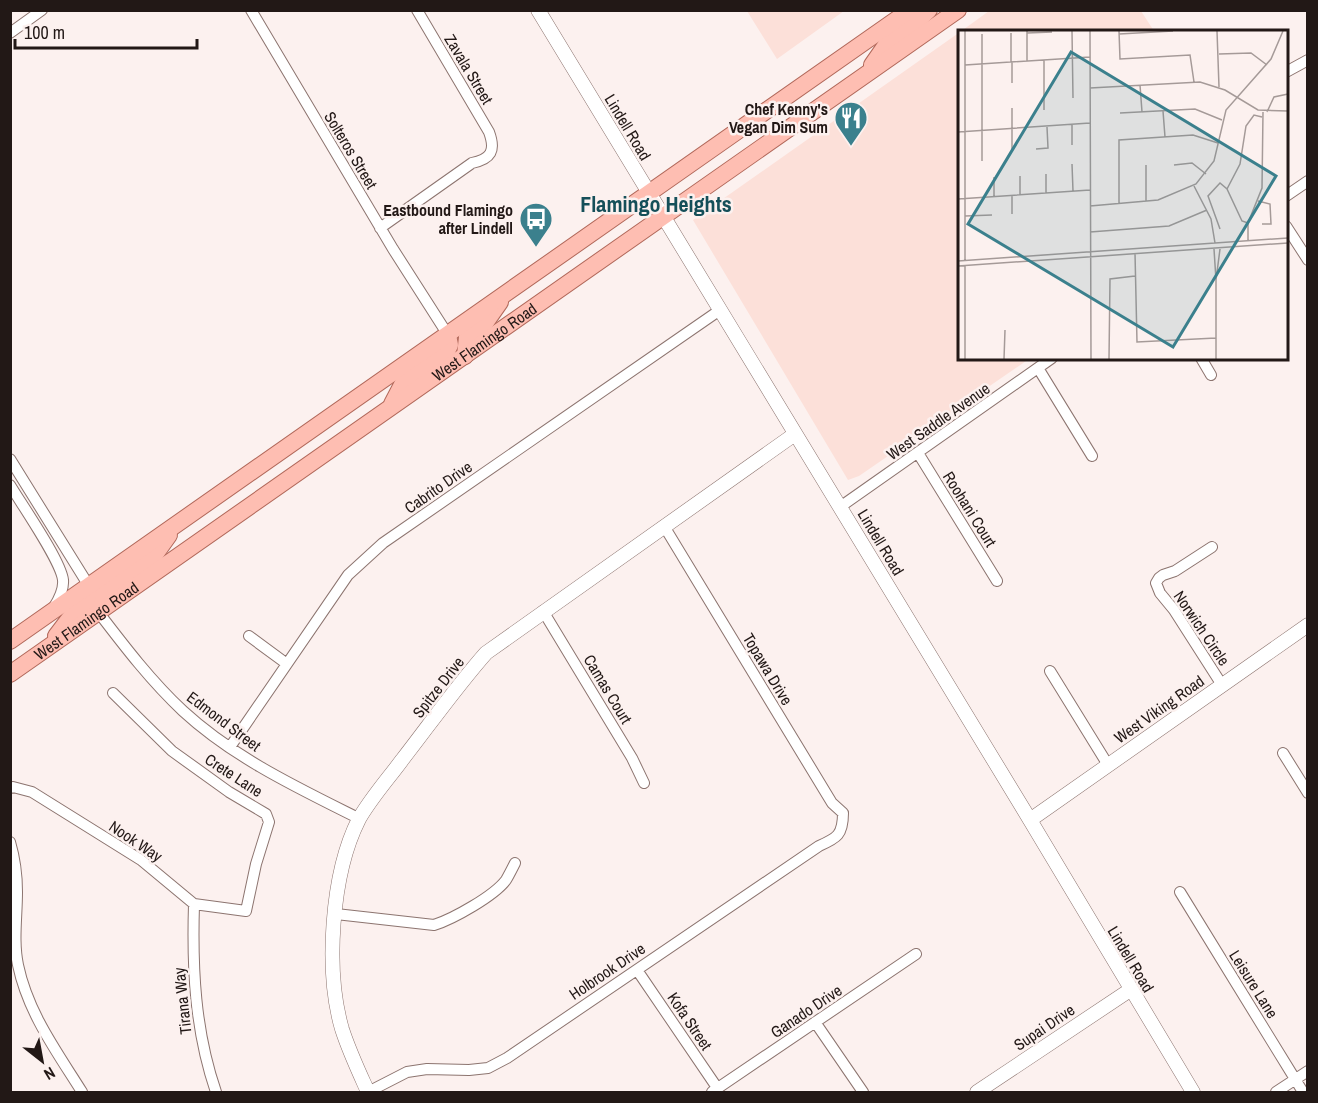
<svg xmlns="http://www.w3.org/2000/svg" width="1318" height="1103" viewBox="0 0 1318 1103" font-family="'Archivo Narrow',sans-serif">
<rect width="100%" height="100%" fill="#fcf1ef"/>
<path fill="#fce0d9" d="M747 11H844L777 59Z
M1141 11 1154 31 960 32 989 11Z
M960 32V358L1029 359 859 476 848 480 693 220Z"/>
<g fill="none" stroke-linecap="round" stroke-linejoin="round">
<g stroke="#8c746f" stroke-width="12">
<path id="minor" d="M251 10 393 249 448 335
M10 33 42 10
M1286 72 1308 60
M1286 196 1308 181
M1286 226 1308 260
M380 228 472 163C491 159 496 151 489 132L417 10
M1201 358 1211 375
M1038 368 1092 456
M918 453 997 581
M10 459 89 586
M10 485C22 505 61 561 63 580 64 590 59 599 54 607
M840 507 1052 358
M1212 547 1175 571 1163 575 1159 578 1156 583 1160 593 1174 610 1222 685
M543 611 632 758 644 783
M99 613C125 647 151 681 183 711 234 758 298 788 360 819
M249 636 287 664
M1050 671 1108 765
M230 747 348 575 383 543 720 310
M1283 753 1308 793
M10 788 13 787 32 792 141 860 194 904 246 911 256 864 269 822 266 814 229 792 172 751 113 693
M10 842C15 859 17 875 17 892 17 917 13 941 18 965 28 1013 57 1052 82 1092
M1180 892 1303 1092
M194 904C192 969 195 1031 216 1092
M336 914 434 925C453 919 494 896 506 880 509 875 512 869 515 863
M637 970 718 1089
M815 1022 863 1092
M368 1092 407 1072 427 1069 469 1070 488 1068 507 1058 819 846C837 838 843 835 843 813L832 803 664 526
M712 1092 916 954
M1276 1092 1308 1071"/>
</g>
<g stroke="#8c746f" stroke-width="15">
<path id="tertiary" d="M538 10 1030 820 1193 1092
M1030 820 1308 625
M368 1092C359 1072 349 1051 342 1029 325 971 331 874 359 819 371 798 388 779 402 760 430 724 456 687 486 653L795 434
M977 1092 1130 990"/>
</g>
<g stroke="#b1685a" stroke-width="18">
<g id="primary">
<path d="M872 65 888 42 913 25 929 10"/>
<path d="M465 356 467 337 486 322 500 302"/>
<path d="M392 404 404 381 448 349 450 345 448 335"/>
<path d="M99 613 95 604 97 598 154 556 169 535"/>
<path d="M56 636 72 615 86 605 89 588"/>
<path d="M10 641 910 10"/>
<path id="s1" d="M10 674 958 10"/>
</g>
</g>
<use href="#minor" stroke="#fff" stroke-width="10"/>
<use href="#tertiary" stroke="#fff" stroke-width="14"/>
<use href="#primary" stroke="#febeb2" stroke-width="16"/>
</g>
<defs>
<g id="restaurant-pin" transform="scale(1.725)"><path d="M0 17L-7.5 6A9.5 9.5 0 1 1 7.5 6Z" fill="#3b808d" stroke="#fcf1ef"/><path d="M-5-6h1v4h1v-4h1v4h1v-4h1v5L-1.5 .5V6h-2V.5L-5-1ZM5-6V6H3V1.5H1.5Q1.5-4 5-6Z" fill="#fff"/></g>
<g id="bus-pin" transform="scale(1.725)"><path d="M0 17L-7.5 6A9.5 9.5 0 1 1 7.5 6Z" fill="#3b808d" stroke="#fcf1ef"/><path d="M-5-6H5V4H4V6H2V4H-2V6H-4V4H-5ZM-3.5-4V0h7V-4ZM-3.5 1.2v1.5H-2V1.2ZM2 1.2v1.5H3.5V1.2Z" fill="#fff"/></g>
</defs>
<g fill-rule="evenodd">
<use href="#restaurant-pin" x="851" y="118"/>
<use href="#bus-pin" x="536" y="219"/>
</g>
<g text-anchor="middle" stroke-width="5" stroke-linejoin="round" paint-order="stroke">
<g font-size="16" fill="#221816" stroke="#fcf1ef">
<text transform="translate(469 69) rotate(59)" y="6">Zavala Street</text>
<text transform="translate(628 127) rotate(59)" y="6">Lindell Road</text>
<text transform="translate(351 150) rotate(59)" y="6">Solteros Street</text>
<text dy="6" stroke="none"><textPath href="#s1" startOffset="579">West Flamingo Road</textPath></text>
<text transform="translate(938 421) rotate(-35)" y="6">West Saddle Avenue</text>
<text transform="translate(438 487) rotate(-35)" y="6">Cabrito Drive</text>
<text transform="translate(970 509) rotate(58)" y="6">Roohani Court</text>
<text transform="translate(881 542) rotate(59)" y="6">Lindell Road</text>
<text dy="6" stroke="none"><textPath href="#s1" startOffset="93">West Flamingo Road</textPath></text>
<text transform="translate(1202 628) rotate(56)" y="6">Norwich Circle</text>
<text transform="translate(768 669) rotate(59)" y="6">Topawa Drive</text>
<text transform="translate(438 687) rotate(-52)" y="6">Spitze Drive</text>
<text transform="translate(608 689) rotate(59)" y="6">Camas Court</text>
<text transform="translate(1159 709) rotate(-35)" y="6">West Viking Road</text>
<text transform="translate(224 721) rotate(37)" y="6">Edmond Street</text>
<text transform="translate(234 775) rotate(33)" y="6">Crete Lane</text>
<text transform="translate(136 841) rotate(34)" y="6">Nook Way</text>
<text transform="translate(1131 959) rotate(59)" y="6">Lindell Road</text>
<text transform="translate(607 971) rotate(-34)" y="6">Holbrook Drive</text>
<text transform="translate(1254 984) rotate(58)" y="6">Leisure Lane</text>
<text transform="translate(182 1001) rotate(-96)" y="6">Tirana Way</text>
<text transform="translate(806 1011) rotate(-34)" y="6">Ganado Drive</text>
<text transform="translate(690 1021) rotate(56)" y="6">Kofa Street</text>
<text transform="translate(1044 1027) rotate(-34)" y="6">Supai Drive</text>
</g>
<g font-size="16" font-weight="bold" fill="#221816" stroke="#fcf1ef" text-anchor="end">
<text x="828" y="115">Chef Kenny's<tspan x="828" dy="18">Vegan Dim Sum</tspan></text>
<text x="513" y="216">Eastbound Flamingo<tspan x="513" dy="18">after Lindell</tspan></text>
</g>
<g font-size="22" font-weight="bold" fill="#154f59" stroke="#fcf1ef">
<text x="656" y="212">Flamingo Heights</text>
</g>
</g>
<g transform="translate(958 30)">
<rect width="330" height="330" fill="#fcf1ef"/>
<path fill="none" stroke="#a59a98" stroke-width="1.5" d="M7 1V230M69 1V31M114 1 115 68M132 1 133 329M161 1 162 29 232 25 236 52M259 1 261 57M53 3V32M69 3 94 2M24 4V131M161 4 215 1M261 24 293 23 309 35M86 30V80M7 35 132 27M54 53V32M182 55 184 82M132 58 242 52 267 60 300 80 330 81M54 78V120M205 81 207 107M309 82 316 67 330 64M162 83 237 79 264 90M114 95V115M0 102 132 93M78 119 90 118 89 97M114 134 115 161M216 135 234 133 248 144M88 144V163M36 147V166M236 156 253 189 257 213M269 159 282 134 288 96 296 85 304 87M54 165V184M62 165V146M0 169 132 160M188 171V135M300 171 312 174 313 194H304M161 173V110L235 105 260 113M132 176 200 170 238 154 256 131 268 80 313 29 325 1M7 186 34 185M262 199 250 166 262 153 269 159 284 191 290 193M132 202 211 196 249 180M290 211V193L304 158 305 82M256 219 258 250M177 223 179 312 258 308M0 231 330 208M7 235V329M0 236 330 213M46 329 47 300M151 329 152 249 177 246M258 329V250L262 219"/>
<path fill="#3b808d" fill-opacity="0.15" stroke="#3b808d" stroke-width="3" d="M113 22 318 146 215 317 10 194Z"/>
<rect width="330" height="330" fill="none" stroke="#221816" stroke-width="3"/>
</g>
<rect width="1318" height="1103" fill="none" stroke="#221816" stroke-width="24"/>
<g transform="translate(42 1061) rotate(149)" stroke="#fcf1ef" stroke-width="4.5" paint-order="stroke">
<path d="M0-4.5L10 22L0 15L-10 22Z" fill="#221816"/>
<text y="-9" font-size="16" font-weight="bold" text-anchor="middle" fill="#221816">N</text>
</g>
<path d="M15 39v9h182v-9" fill="none" stroke="#221816" stroke-width="3"/>
<text x="24" y="39" font-size="18" fill="#221816" stroke="#fcf1ef" stroke-width="4.5" paint-order="stroke">100 m</text>
</svg>
